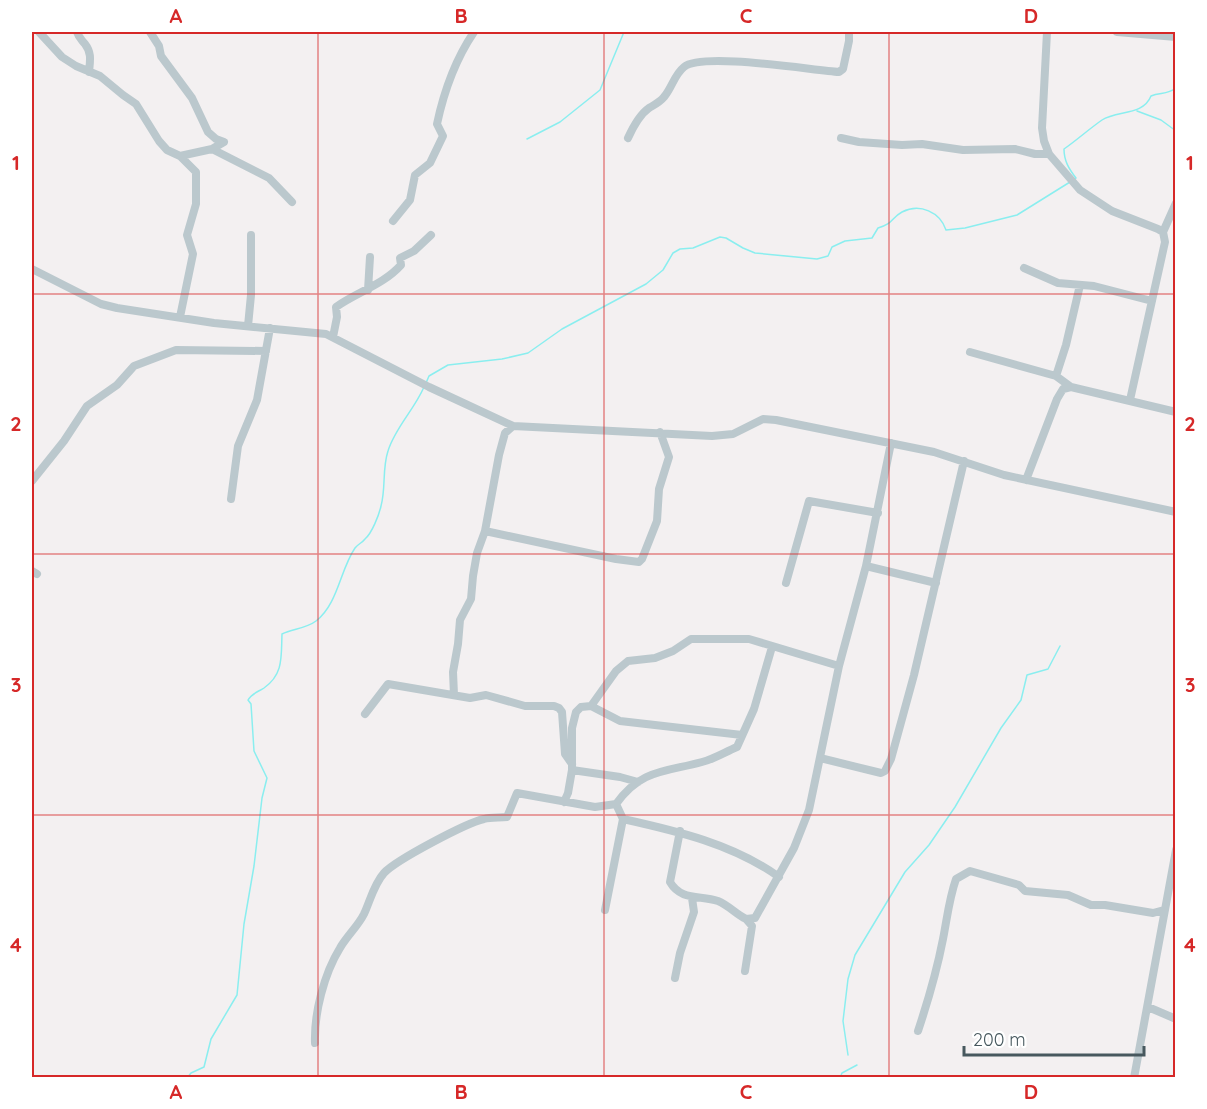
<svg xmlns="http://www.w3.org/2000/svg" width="1207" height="1109" viewBox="0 0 1207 1109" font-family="Quicksand,sans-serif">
<rect width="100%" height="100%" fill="#f3f0f1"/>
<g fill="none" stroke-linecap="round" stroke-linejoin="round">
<path stroke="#8aeeef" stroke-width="1.5" d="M1137 111 1161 120 1176 131
M527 139 560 122 600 90 624 32
M1074 179 1076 178C1069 169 1064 161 1064 149 1077 140 1089 129 1102 120 1117 110 1143 116 1151 96 1160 92 1167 95 1176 88
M426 383 429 376 448 365 502 359 528 353 562 329 646 284 663 270 673 253 680 249 693 248 720 237 726 238 743 248 755 253 817 259 828 256 832 247 845 241 872 238 878 228C893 224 891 218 902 212 920 203 940 212 946 230L965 228 1017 215 1070 182
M848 1055 843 1021 848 979 855 955 905 872 929 845 955 807 1001 728 1021 700 1027 675 1048 669 1060 646
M187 1078 191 1073 204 1067 211 1039 237 995 244 924 254 866 262 798 267 778 254 751 251 704 248 700C252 693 258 692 264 688 284 674 281 656 282 634 293 629 307 628 316 621 338 604 340 570 355 548 358 544 362 543 365 539 372 533 379 515 381 506 386 488 382 469 388 451 395 428 414 410 424 387
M840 1078 842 1073 857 1065"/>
<path stroke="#bbc8cd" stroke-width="8" d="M39 32 62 57 76 66 100 76 123 95 136 104 159 141 167 150 180 156 212 149 269 178 292 202
M77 32C79 38 81 39 85 44 92 53 90 61 89 72
M150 32 159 46 161 56 192 98 208 132 216 139 224 142 212 149
M1047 32 1042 128 1044 141 1049 154 1080 190 1112 211 1158 229 1163 232
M1117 32 1176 37
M628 138C633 127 639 115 649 108 654 105 660 102 664 97 672 88 674 75 684 67 702 52 810 70 839 72L843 69 849 41V32
M841 138 859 142 902 145 922 144 963 150 1015 149 1035 154H1049
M393 221 410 200 415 175 430 163 443 136 437 124C444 91 455 60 474 32
M1024 268 1058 283 1094 286 1152 301
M32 269 101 304 117 308 214 323 326 334 429 387 513 426 712 436 733 434 763 419 776 420 934 452 1004 475 1176 512
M368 290 370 257
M180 317 193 254 187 235 196 204V172L180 156
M248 326 251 295V235
M333 337 337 317 336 307C357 292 383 285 401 265L400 258 414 251 431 235
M970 352 1056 376 1071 387 1176 412
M1056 376 1066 345 1080 285
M1130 400 1165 242 1163 232 1176 203
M1026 480 1057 399 1063 389 1071 387
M32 481 64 441 87 406 117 385 134 366 176 350 266 351
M231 499 238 446 257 400 270 328
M485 531 616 559 639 562 642 559 657 521 659 489 669 457 660 432
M866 566 936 583
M32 571 37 574
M786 583 809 501 878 513
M454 695 453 672 458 644 460 620 471 599 473 576 477 553 485 531 499 455 505 433 513 426
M591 706 616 671 628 661 655 658 673 651 691 639H749L839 666
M365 714 388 684 470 698 486 695 525 706H554L559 708 562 712 565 754 572 764
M820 758 881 773 885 771 891 759 914 675 964 461
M572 770 620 777 638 782
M564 802 568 793 572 770V728L576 712 581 707 591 706 620 721 742 735
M623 819C677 831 733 844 779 877
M680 831 670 882C681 901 700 895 718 901 728 905 736 914 746 919L755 918 794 848 809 810 839 666 866 566 891 443
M605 910 623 819 616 804
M745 971 752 926 746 919
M675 978 680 953 694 912 692 898
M1148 1007 1176 1019
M918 1031C928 1001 937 970 943 939 947 919 949 899 956 879L970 871 1019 885 1025 891 1068 895 1091 905H1105L1153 913 1164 910
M315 1043C314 1013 324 974 340 948 347 936 358 926 364 914 370 901 374 884 384 873 396 860 466 823 484 819 491 817 500 818 507 817L517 793 595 807 616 804C641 769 665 772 702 762 714 759 725 752 737 747L754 709 772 647
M1134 1078 1176 850"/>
</g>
<path fill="none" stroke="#d62828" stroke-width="1.5" stroke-opacity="0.55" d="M318 32V1078M604 32V1078M889 32V1078M32 294H1176M32 554H1176M32 815H1176"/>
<rect width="1207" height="1109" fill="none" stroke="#ffffff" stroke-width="66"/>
<path d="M964 1046v9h180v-9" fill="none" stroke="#47585e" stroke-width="3"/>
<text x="973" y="1046" font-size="18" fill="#47585e" stroke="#ffffff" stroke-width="4.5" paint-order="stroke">200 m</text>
<rect x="33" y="33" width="1141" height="1043" fill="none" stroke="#d62828" stroke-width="2"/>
<g font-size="20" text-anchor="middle" font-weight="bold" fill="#d62828">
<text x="176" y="23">A</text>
<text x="461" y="23">B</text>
<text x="746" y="23">C</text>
<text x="1031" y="23">D</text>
<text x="16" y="170">1</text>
<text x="1190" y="170">1</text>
<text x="16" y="431">2</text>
<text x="1190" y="431">2</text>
<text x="16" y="692">3</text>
<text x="1190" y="692">3</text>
<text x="16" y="952">4</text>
<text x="1190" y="952">4</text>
<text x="176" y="1099">A</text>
<text x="461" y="1099">B</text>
<text x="746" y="1099">C</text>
<text x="1031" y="1099">D</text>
</g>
</svg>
